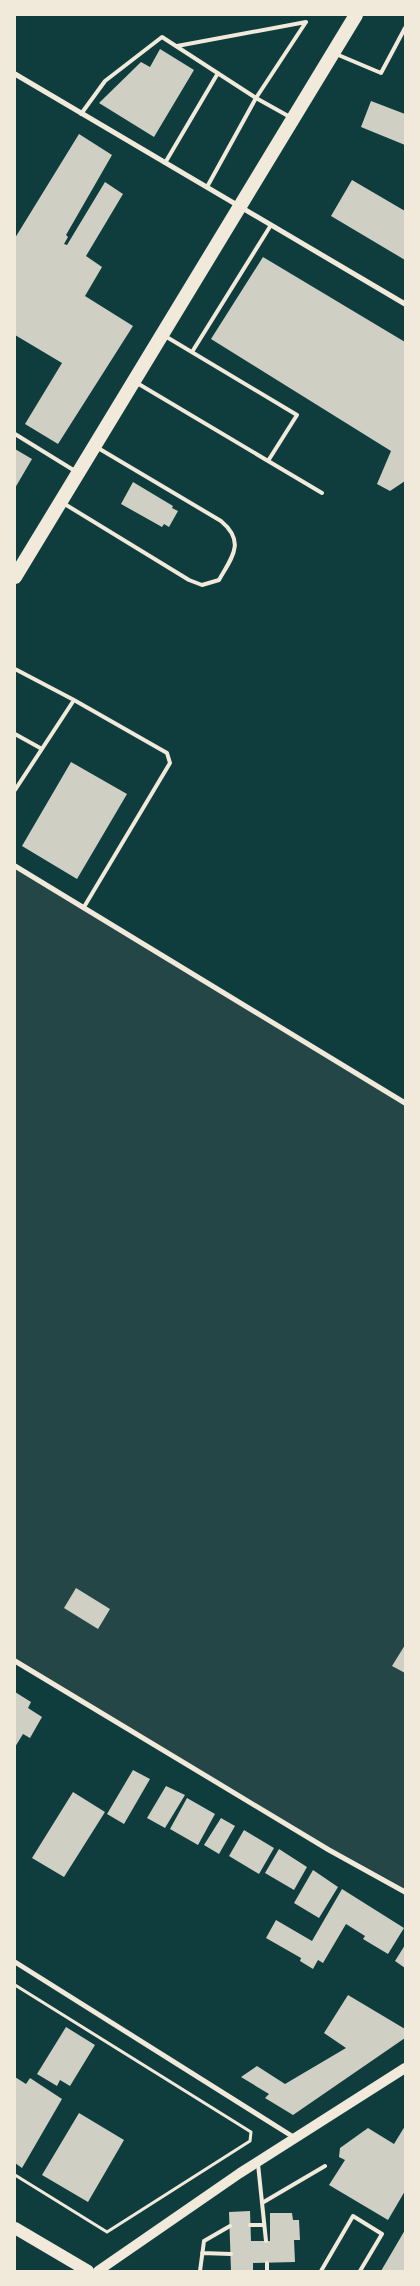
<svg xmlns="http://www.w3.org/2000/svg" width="420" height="2286" viewBox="0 0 420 2286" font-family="Overpass,sans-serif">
<rect width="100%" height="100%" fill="#0f3d3e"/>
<path fill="#244646" d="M15 869 405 1103V1894L15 1660Z"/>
<path fill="#cfcfc3" d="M160 49 194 70 154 137 99 103 141 62 150 67Z
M371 101 405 114V145L361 127Z
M79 134 112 155 66 235 68 237 64 244 67 245 105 182 123 194 86 256 102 267 85 296 133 326 58 444 25 424 62 363 15 335V238Z
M352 180 405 211V260L331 216Z
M263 257 405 342V481L390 491 377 484 391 451 211 339Z
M15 449 32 459 15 488Z
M133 482 173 506 172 508 178 511 169 527 164 524 162 527 121 504Z
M71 762 127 794 77 879 22 846Z
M76 1588 110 1609 98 1629 64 1608Z
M405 1645V1673L392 1666Z
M15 1692 31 1702 28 1708 42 1717 30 1738 23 1734 15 1747Z
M133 1770 150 1779 124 1824 107 1814Z
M166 1786 185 1795 165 1828 147 1818Z
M73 1792 105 1812 64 1877 32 1858Z
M187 1798 215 1814 198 1845 170 1829Z
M221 1818 235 1826 219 1854 204 1845Z
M244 1830 274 1848 259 1874 229 1856Z
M279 1849 307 1867 294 1890 265 1873Z
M313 1870 338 1887 319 1918 294 1903Z
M342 1889 404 1928 388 1954 363 1939 365 1936 346 1924 323 1963 318 1960 313 1969 300 1961 301 1958 266 1938 276 1920 312 1941Z
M405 1945V1968L395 1961Z
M348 1995 405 2029V2038L293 2115 265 2098 269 2094 241 2077 257 2066 285 2084 346 2048 324 2033Z
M66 2027 95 2045 70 2086 60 2080 57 2086 37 2074Z
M15 2077 26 2084 30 2078 62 2099 22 2168 15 2163Z
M79 2113 124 2140 88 2202 42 2175Z
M405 2126V2191L388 2220 329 2185 345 2160 339 2157 340 2148 368 2128 394 2144Z
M250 2211 251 2241H270V2213H292L293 2220H299L300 2240H294L295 2262 253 2263V2271H231L229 2212Z
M405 2230V2271H381Z"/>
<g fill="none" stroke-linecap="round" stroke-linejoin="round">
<path stroke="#f1e9da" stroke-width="3" d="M15 1985 251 2132 250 2141 107 2232 15 2175"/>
<path stroke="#f1e9da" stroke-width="4" d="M177 46 306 22
M336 54 381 73 405 28
M81 114 105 81 162 37 256 98 290 117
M165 163 218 73
M207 187 256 98 306 22
M165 336 297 415 268 461
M192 352 271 225
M137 383 322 493
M15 434 75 471
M63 503 189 580 202 585 219 580C232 557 246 542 221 521L98 448
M15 669 74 700
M15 734 42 749
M15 790 74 700 167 753 170 763 84 907
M258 2164 266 2241
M262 2203 325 2166
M250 2225H264
M202 2253 231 2254
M200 2271 204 2241 230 2226
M267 2271V2263
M321 2271 353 2216 382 2234 360 2271"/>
<path stroke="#f1e9da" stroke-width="5" d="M15 74 405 304
M15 866 405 1103
M15 1661 329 1850 405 1892
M15 1962 295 2138"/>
<path stroke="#f1e9da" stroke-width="10" d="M98 2271 240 2173 405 2068"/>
<path stroke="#f1e9da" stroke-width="12" d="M15 2228 88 2271"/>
<path stroke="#f1e9da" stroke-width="14" d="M15 577 356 15"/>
</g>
<rect width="420" height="2286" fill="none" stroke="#f1e9da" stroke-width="32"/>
</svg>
